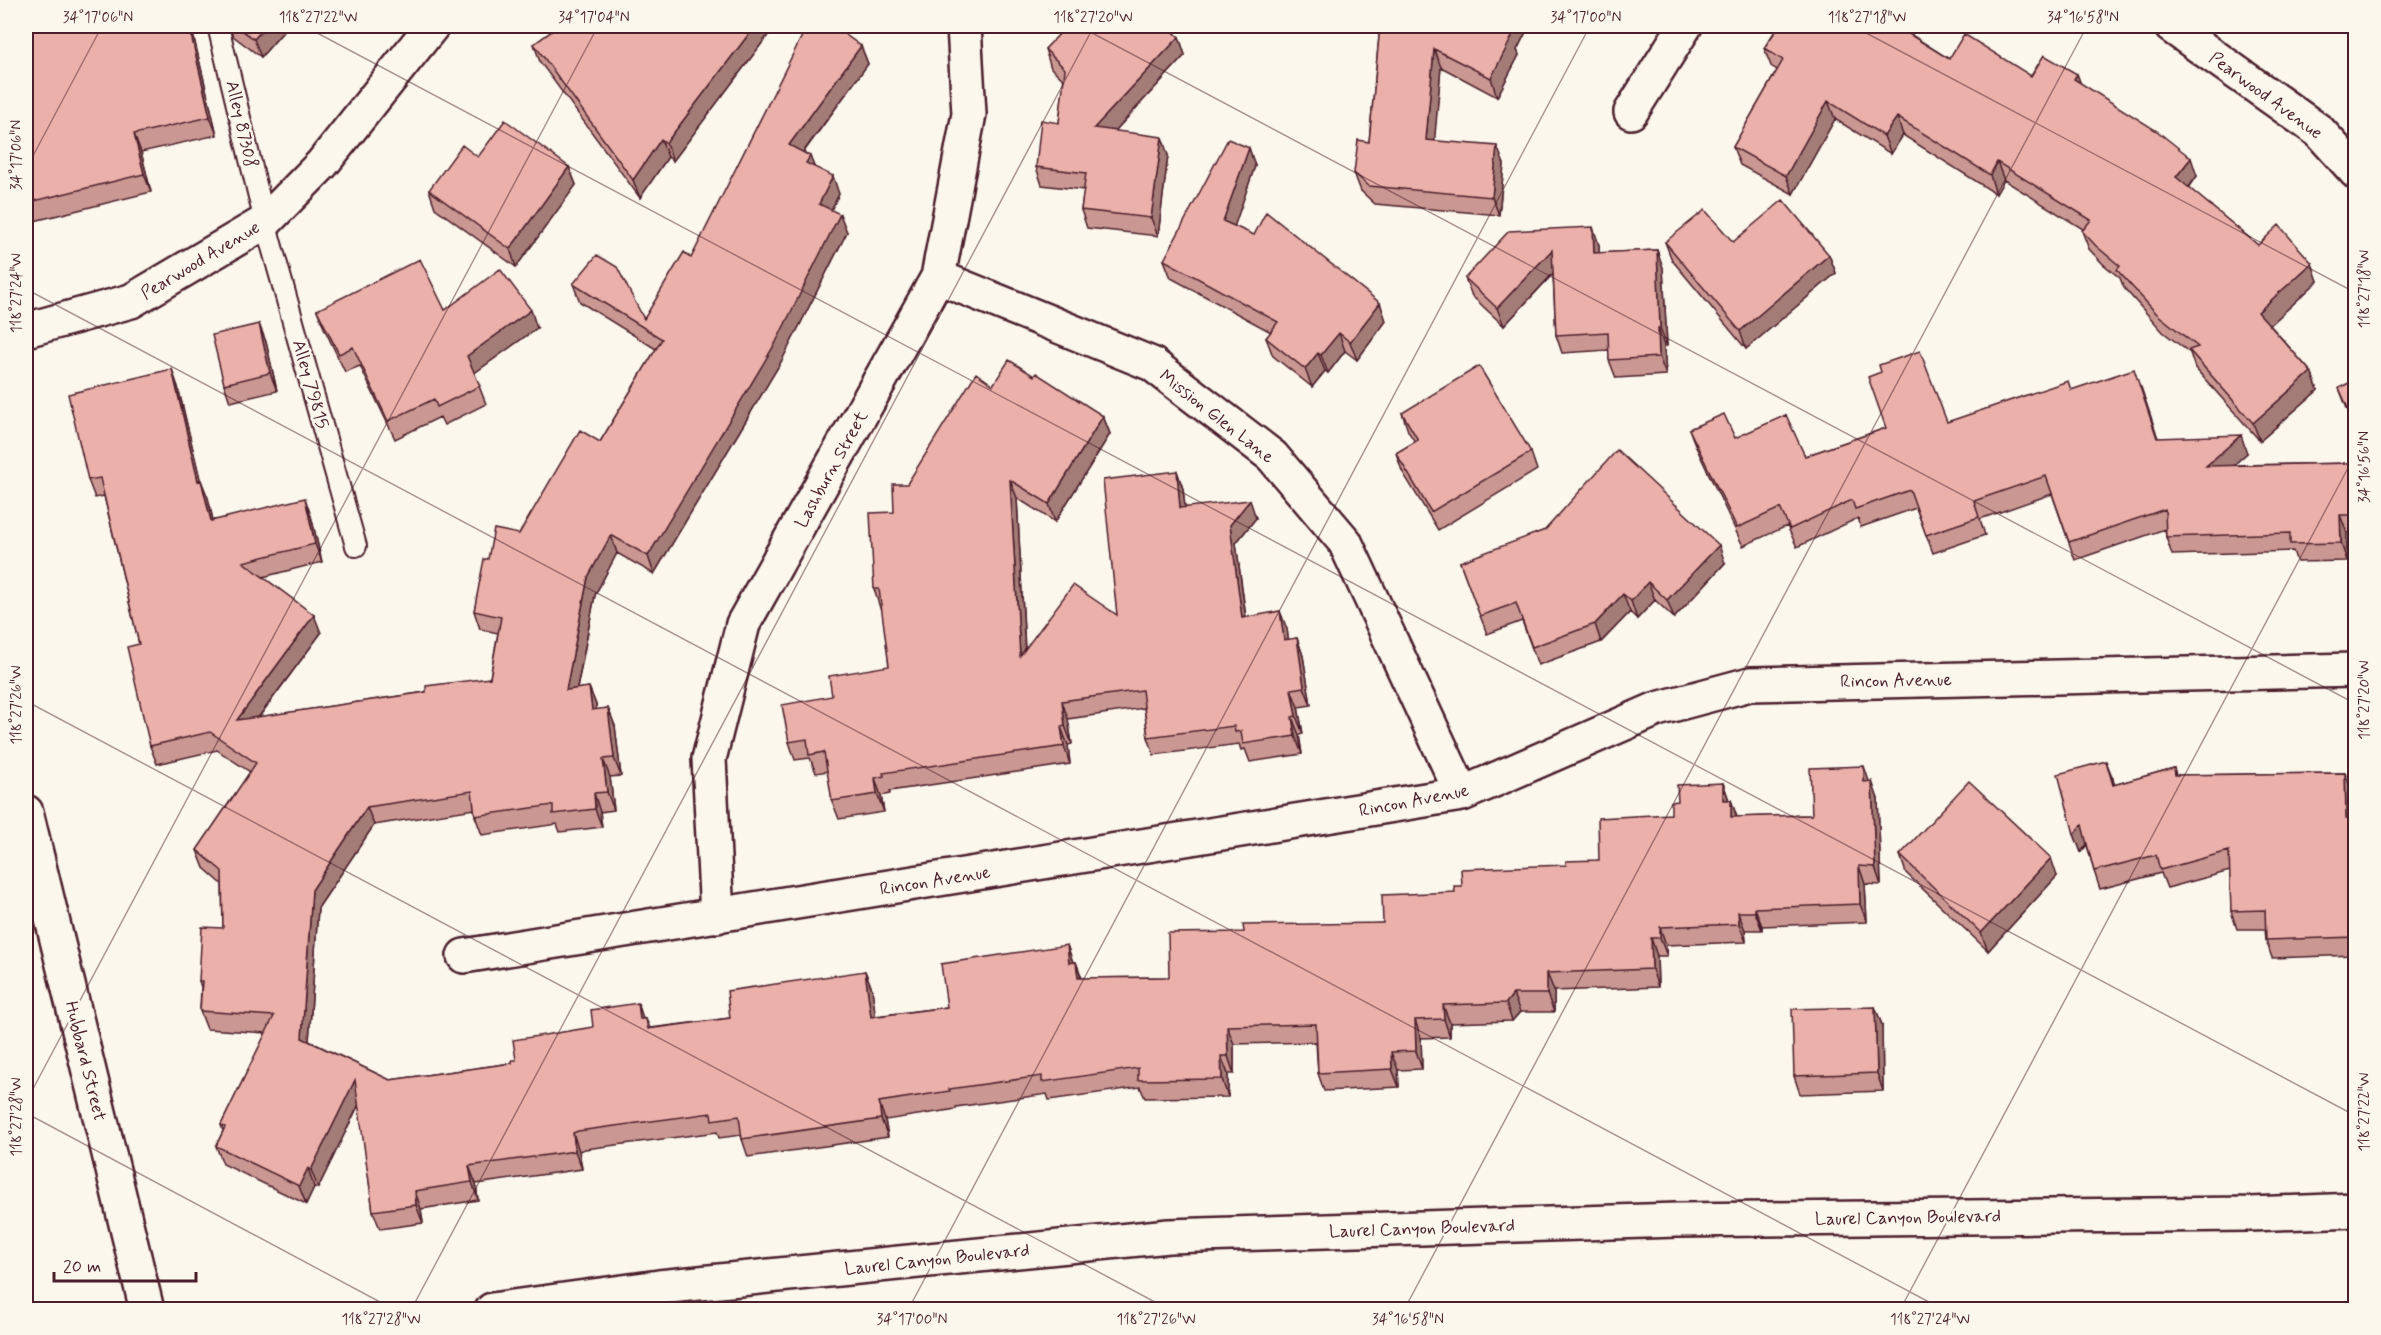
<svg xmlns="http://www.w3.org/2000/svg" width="2381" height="1335" viewBox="0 0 2381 1335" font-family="Mynerve,sans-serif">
<rect width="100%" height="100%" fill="#fbf7ec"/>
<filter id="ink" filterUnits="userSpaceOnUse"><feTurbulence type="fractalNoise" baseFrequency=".0167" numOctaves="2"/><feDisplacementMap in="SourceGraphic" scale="12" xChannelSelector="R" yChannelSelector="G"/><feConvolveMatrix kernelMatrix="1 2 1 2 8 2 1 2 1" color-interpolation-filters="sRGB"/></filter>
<g filter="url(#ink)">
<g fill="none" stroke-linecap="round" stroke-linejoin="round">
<g stroke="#4a1f2b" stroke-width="24">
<path id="lane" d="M218 26 265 222 356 546"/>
</g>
<g stroke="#4a1f2b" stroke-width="38">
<path id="street" d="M2171 26 2319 131 2356 172
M1631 112 1685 26
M938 277 1152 364 1272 456 1345 542 1462 794
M26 330 131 301 265 222 322 164 432 26
M717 916 709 759 743 624 938 277 969 114 964 26
M464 956 1462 794 1657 709 1750 684 2356 670"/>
</g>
<g stroke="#4a1f2b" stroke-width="38">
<path id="secondary" d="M26 812 147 1310
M492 1310 659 1287 1169 1236 1677 1220 2250 1214 2356 1210"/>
</g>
<use href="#lane" stroke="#fbf7ec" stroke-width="20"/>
<use href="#street" stroke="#fbf7ec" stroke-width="33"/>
<use href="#secondary" stroke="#fbf7ec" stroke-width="33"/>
</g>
<path fill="#ca9792" stroke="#4a1f2b" stroke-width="1.5" d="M26 26H191L217 135 141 152 151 192 30 222 26 208V149L30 147V103Z
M229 26H288L261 57 233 36Z
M559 26H775L673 161 668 157 640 198 540 62 534 44Z
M1053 26H1167L1179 37 1185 55 1115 131 1168 155 1158 236 1087 228 1081 210 1084 190 1042 185 1036 167 1059 123 1064 80 1051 68 1045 49 1059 35 1055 31Z
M1380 26H1529L1517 50 1519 55 1497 97 1441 67 1434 140 1504 164 1499 215 1375 204 1361 191 1354 173 1369 142Z
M1770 26H1900L1899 27 1949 59 2031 76 2077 74 2080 83 2197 176 2189 188 2258 245 2318 281 2270 325 2311 372 2318 390 2260 441 2195 368 2190 353 2163 332 2124 288 2120 278 2103 264 2089 249 2082 231 2083 229 2004 180 1996 194 1903 135 1891 154 1835 119 1793 194 1740 165 1733 147 1777 70 1771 66 1764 48 1775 31 1771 28Z
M861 46 868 64 803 153 814 167 839 194 831 210 847 232 781 362 654 574 617 553 595 595 577 689 589 687 596 705V710L608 708 615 726 621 776 610 777 614 810 600 812 602 827 560 832 557 824 482 835 475 816 474 809 374 825 318 908 309 1041 390 1080 512 1063 516 1060 593 1027 638 1003 643 1019H646L650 1028 730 1018 865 971 872 989 875 1016 947 1007 1067 945 1073 962H1076L1082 978 1169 977 1244 932 1383 923 1455 892 1462 886 1599 860 1671 814 1678 801 1723 783 1729 800H1731L1737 817 1812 815 1870 782 1878 799 1881 885 1865 884 1867 922 1762 926V930H1745L1746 942 1666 945 1667 956H1657L1658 987 1554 991V1012H1520L1512 1021 1450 1023V1037L1421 1038 1422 1069 1398 1070 1399 1087 1324 1091 1318 1073 1316 1042 1234 1044V1074H1228V1097L1145 1098 1140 1087 1049 1100 1047 1094 956 1107V1109L885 1120 888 1137 748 1157 742 1139 741 1135 719 1138 717 1132 585 1149 579 1151 582 1169 476 1184 478 1200 421 1209 423 1223 380 1229 373 1211 359 1104 318 1188 314 1187 306 1204 223 1164 216 1146 223 1131 221 1125 266 1033 207 1029 200 1011 201 987 199 981 223 928 222 884 204 868 197 850 250 772 217 750 157 764 150 746 139 644 104 496 95 498 88 480 178 387 200 480 208 498 213 520 311 516 322 562 263 577 321 633 259 717 426 692 490 678 498 633 480 629 474 611 488 559 519 534 600 442 656 349 580 302 573 284 644 319 691 258Z
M1249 148 1255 166 1234 226 1380 303 1386 321 1357 360 1345 351 1328 373 1325 371 1312 387 1273 356 1266 338 1271 332 1171 278 1164 260Z
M478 157 569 167 576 185 516 267 435 208 429 190Z
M1665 242H1733L1829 255 1836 273 1746 349 1672 260Z
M1599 245V253L1657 250 1663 268 1667 346H1664L1666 375 1616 378 1609 360V350L1562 353 1556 335 1553 274 1504 326 1472 296 1465 278Z
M317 310H445L537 328 474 373 486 404 444 425 440 417 395 439 360 366 345 372 324 328Z
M259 324 266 342 277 391 230 402 224 384Z
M1034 376 1103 416 1110 434 1055 522 1017 498 1025 649 1117 615 1177 471 1183 489 1185 507 1256 518 1236 543 1246 617 1287 629 1288 640 1297 638 1303 656 1311 705 1298 707 1303 734 1299 735 1302 754 1250 762 1245 749 1241 750 1239 744 1154 755 1148 737 1144 708 1068 719 1072 744 1068 745 1070 764 890 791V794L881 796 884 812 839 819 832 801 828 771 816 773 810 758 795 760 789 742 832 696 889 666 882 607 880 608 874 589 894 512 907 484 993 385Z
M2355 380V427L2346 406 2339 388Z
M2141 387 2158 438 2247 453 2233 465 2355 463V533H2347V561L2297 562 2293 551 2172 555 2166 537 2165 529 2075 560 2052 494 1980 519 1985 535 1933 553 1916 508 1861 527 1858 518 1797 547 1787 526 1743 546 1696 447 1689 429 1735 438 1805 456 1886 428 1947 422 2071 390Z
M1402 413 1531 452 1537 470 1438 530 1402 471 1396 453 1415 442 1408 431Z
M1460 562 1725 563 1674 618 1655 600 1637 619 1630 612 1601 642 1538 665 1522 621 1487 634Z
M2174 768 2176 775 2345 773 2352 791V819H2355V955L2272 958 2266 940 2265 929H2237L2231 911 2230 871 2167 888 2161 873 2100 889 2094 871 2087 845 2081 852 2074 834 2113 779 2114 785Z
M1900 855 2057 876 1988 951 1906 873Z
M1875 1007 1882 1025 1883 1091 1800 1094 1794 1076Z"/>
<path fill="#a47b77" stroke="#4a1f2b" stroke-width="1.5" d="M189 26H191L217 135 210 117Z
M266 26H288L261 57 254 39Z
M755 26H775L673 161 666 143Z
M1513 26H1529L1517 50 1519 55 1497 97 1491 78Z
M1179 37 1185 55 1101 146 1094 128Z
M861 46 868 64 795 163 789 145Z
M1434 49 1441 67 1433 158 1426 140Z
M2077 74 2084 92 2074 79Z
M1828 101 1835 119 1793 194 1786 176Z
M1897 117 1903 135 1891 154 1884 136Z
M134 134 141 152 151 192 144 174Z
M1162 137 1168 155 1158 236 1151 218Z
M661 139 668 157 640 198 633 180Z
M1497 146 1504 164 1499 215 1492 197Z
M1249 148 1255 166 1230 239 1223 221Z
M810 156 817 174 806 163Z
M2191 158 2197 176 2183 195 2176 177Z
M1997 162 2004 180 1996 194 1990 175Z
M569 167 576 185 516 267 510 249Z
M833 176 839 194 825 222 819 204Z
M840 214 847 232 781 362 654 574 648 556Z
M1593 227 1599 245 1600 271 1594 253Z
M1552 250 1558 268 1504 326 1497 308Z
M1657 250 1663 268 1667 346 1660 328Z
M1829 255 1836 273 1746 349 1740 331Z
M2312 263 2318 281 2265 330 2258 312Z
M1380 303 1386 321 1357 360 1350 342Z
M531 310 537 328 473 374 467 356Z
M259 324 266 342 277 391 270 373Z
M1658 328 1664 346 1666 375 1659 357Z
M1339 333 1345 351 1328 373 1321 355Z
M1318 353 1325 371 1312 387 1305 369Z
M172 369 178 387 205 499 198 481Z
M2311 372 2318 390 2260 441 2253 423Z
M1103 416 1110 434 1055 522 1049 504Z
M2241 435 2247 453 2213 484 2206 466Z
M1177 471 1183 489 1187 526 1180 508Z
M201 480 208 498 217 539 211 521Z
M1010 480 1017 498 1026 674 1020 656Z
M305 498 311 516 322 562 315 544Z
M1250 500 1256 518 1236 543 1248 636 1242 618 1230 525Z
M2340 515 2347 533V561L2341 543Z
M611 535 617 553 595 595 573 708 566 690 588 577Z
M1719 545 1725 563 1674 618 1667 600Z
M1648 582 1655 600 1637 619 1631 601Z
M1623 594 1630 612 1601 642 1595 624Z
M1280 611 1287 629 1291 658 1284 640Z
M314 615 321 633 243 738 237 720Z
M1297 638 1303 656 1311 705 1304 687Z
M589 687 596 705 599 728 592 710Z
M1291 689 1298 707 1303 734 1296 716Z
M1062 701 1068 719 1072 744 1065 726Z
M608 708 615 726 621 776 614 758Z
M1292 717 1299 735 1302 754 1295 736Z
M1061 727 1068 745 1070 764 1064 746Z
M603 759 610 777 614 810 607 792Z
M2106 761 2113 779 2119 803 2113 785Z
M1864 766 1870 784 1864 782Z
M2345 773 2352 791 2353 836 2346 818Z
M875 778 881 796 884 812 877 794Z
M1872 781 1878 799 1881 885 1875 867Z
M1723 783 1729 801 1723 800Z
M594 793 600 812 602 827 595 809Z
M1731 800 1737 818 1731 817Z
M367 807 374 825 318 908 308 1056 302 1038 312 890Z
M2082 825 2088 843 2081 852 2074 834Z
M2051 858 2057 876 1988 951 1981 933Z
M1859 866 1865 884 1867 922 1860 904Z
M1755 908 1762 926V930L1755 912Z
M1738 912 1745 930 1746 942 1739 924Z
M1660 927 1666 945 1667 956 1660 938Z
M1651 938 1657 956 1658 987 1652 969Z
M1067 945 1073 963H1069Z
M1076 962 1082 980 1078 978Z
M865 971 872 989 878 1035 871 1017Z
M1547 973 1554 991V1012L1547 994Z
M1513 994 1520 1012 1512 1021 1506 1003Z
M638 1003 644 1021 640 1019Z
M1443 1005 1450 1023V1037L1444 1019Z
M1875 1007 1882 1025 1883 1091 1877 1073Z
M1415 1020 1421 1038 1422 1069 1416 1051Z
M1227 1026 1234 1044V1074L1228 1056Z
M1391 1052 1398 1070 1399 1087 1392 1069Z
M1221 1056 1228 1074V1097L1222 1079Z
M355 1080 362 1098 318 1188 311 1170Z
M879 1102 885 1120 888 1137 881 1119Z
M573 1133 579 1151 582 1169 575 1151Z
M469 1166 476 1184 478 1200 472 1182Z
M308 1168 314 1187 306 1204 299 1186Z
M415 1191 421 1209 423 1223 416 1205Z"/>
<path fill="#ebb0aa" stroke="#4a1f2b" stroke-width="1.5" d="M26 26H189L210 117 134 134 144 174 26 203V149L30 147 26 130V104L30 103 26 82Z
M236 26H266L254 39Z
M559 26H755L666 143 661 139 633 180 534 44Z
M807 26H833L861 46 789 145 810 156 806 163 833 176 819 204 840 214 775 344 648 556 611 535 588 577 566 690 589 687 592 710 608 708 614 758 603 759 607 792 594 793 595 809 553 814V805L475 816 472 791 367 807 312 890 302 1038 390 1080 512 1063V1060H516L513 1040 593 1027 591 1010 638 1003 640 1019H646L648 1029 730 1018 727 991 865 971 871 1017 947 1007 941 964 1067 945 1069 963 1076 962 1078 978 1169 977 1168 933 1244 932 1243 925 1383 923 1382 895 1455 892 1454 886H1462L1461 869 1566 865V861L1599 860 1598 818 1671 814V802L1678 801 1677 785 1723 783V800H1731V817L1812 815 1810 768 1864 766V782L1872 781 1875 867 1859 866 1860 904 1755 908V912H1738L1739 924 1660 927V938H1651L1652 969 1547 973V994H1513L1506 1003 1443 1005 1444 1019 1415 1020 1416 1051 1391 1052 1392 1069 1318 1073 1316 1024 1227 1026 1228 1056H1221L1222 1079 1138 1080V1068L1042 1082V1076L949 1089 950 1091 879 1102 881 1119 742 1139 739 1116 712 1120 711 1113 578 1131 573 1133 575 1151 469 1166 472 1182 415 1191 416 1205 373 1211 355 1080 311 1170 308 1168 299 1186 216 1146 225 1127 221 1125 274 1016 200 1011 202 981H199L202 927 223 928 222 871 197 850 256 763 210 732 150 746 127 647 139 644 100 478 88 480 68 394 172 369 198 481 201 480 211 521 305 498 315 544 243 562 314 615 237 720 426 692V686L490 678 501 617 474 611 484 559H488L494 529 519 534 580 430 600 442 662 339 573 284 597 255 617 267 644 319 684 252 691 258Z
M1062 26H1167L1179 37 1094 128 1162 137 1151 218 1081 210 1086 173 1036 167 1041 120 1059 123 1065 69 1045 49 1065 28Z
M1380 26H1513L1509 35 1512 37 1491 78 1434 49 1426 140 1497 146 1492 197 1369 186 1354 173 1358 140 1369 142Z
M1779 26H1896L1949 59 1964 34 2031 76 2044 55 2077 74 2074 79 2157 131 2191 158 2176 177 2258 245 2279 225 2312 263 2258 312 2311 372 2253 423 2189 350 2198 347 2157 314 2117 270 2120 266 2096 246 2082 231 2091 220 1997 162 1990 175 1897 117 1884 136 1828 101 1786 176 1733 147 1783 60 1764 48Z
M505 120 569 167 510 249 429 190 462 145 478 157Z
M1228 139 1249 148 1223 221 1254 235 1266 212 1380 303 1350 342 1339 333 1321 355 1318 353 1305 369 1266 338 1278 322 1164 260Z
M1783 200 1829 255 1740 331 1665 242 1705 210 1733 242Z
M1593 227 1594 253 1657 250 1660 328H1658L1659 357 1609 360 1608 332 1556 335 1552 250 1497 308 1465 278 1509 231Z
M420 259 445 310 500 269 531 310 467 356 480 386 437 407 434 399 388 421 353 347 339 354 317 310Z
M259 324 270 373 224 384 212 335Z
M1920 351 1947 422 2068 381 2071 390 2134 369 2157 438 2241 435 2206 466 2355 463V515H2340L2341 543 2290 544V533L2166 537 2165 509 2069 542 2046 476 1974 501 1979 517 1926 535 1910 490 1855 509 1852 500 1790 529 1780 508 1737 528 1689 429 1724 414 1735 438 1786 415 1805 456 1886 428 1868 377 1881 372 1879 365Z
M1009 360 1034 376 1036 373 1103 416 1049 504 1010 480 1020 656 1073 585 1117 615 1103 480 1177 471 1180 508 1250 500 1230 525 1242 618 1280 611 1284 640 1297 638 1304 687 1291 689 1296 716 1292 717 1295 736 1243 744 1241 731 1235 732 1234 726 1148 737 1142 690 1062 701 1065 726 1061 727 1064 746 883 773 884 776 875 778 877 794 832 801 824 752 809 755 807 739 789 742 782 705 832 696 829 676 889 666 879 589H874L870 513 894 512 893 484H907L976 373 993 385Z
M1479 366 1531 452 1431 512 1396 453 1418 440 1402 413Z
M2355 380V424L2339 388Z
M1617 450 1719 545 1667 600 1648 582 1631 601 1623 594 1595 624 1532 647 1516 603 1480 616 1460 562 1545 530Z
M2106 761 2113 785 2174 768 2175 775 2345 773 2346 818 2355 819V937L2266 940 2265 910 2231 911 2229 851 2160 870 2156 855 2094 871 2082 825 2074 834 2058 774Z
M1969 781 2051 858 1981 933 1900 855Z
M1875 1007 1877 1073 1794 1076 1792 1009Z"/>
</g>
<path fill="none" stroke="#4a1f2b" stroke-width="1.5" stroke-opacity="0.45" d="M304 26 2356 1116M1079 26 2356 704M1853 26 2356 293M26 169 102 26M26 289 1944 1310M26 701 1170 1310M26 1102 598 26M26 1113 395 1310M411 1310 1094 26M908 1310 1590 26M1404 1310 2087 26M1900 1310 2356 453"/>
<g text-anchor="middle" stroke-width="5" stroke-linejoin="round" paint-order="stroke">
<g font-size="18" fill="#4a1f2b" stroke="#fbf7ec">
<text transform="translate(2266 95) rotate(36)" y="6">Pearwood Avenue</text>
<text transform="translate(242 124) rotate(77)" y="6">Alley 87308</text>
<text transform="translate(200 260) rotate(-31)" y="6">Pearwood Avenue</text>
<text transform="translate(311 384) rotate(74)" y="6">Alley 79815</text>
<text transform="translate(1217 416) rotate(38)" y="6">Mission Glen Lane</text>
<text transform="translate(831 469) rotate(-61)" y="6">Lashburn Street</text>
<text transform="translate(1896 680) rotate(-1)" y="6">Rincon Avenue</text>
<text transform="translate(1414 800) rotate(-11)" y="6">Rincon Avenue</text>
<text transform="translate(935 880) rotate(-9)" y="6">Rincon Avenue</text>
<text transform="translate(86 1061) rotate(76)" y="6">Hubbard Street</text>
<text transform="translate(1908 1217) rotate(-1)" y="6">Laurel Canyon Boulevard</text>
<text transform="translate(1422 1228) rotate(-2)" y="6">Laurel Canyon Boulevard</text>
<text transform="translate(937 1259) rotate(-6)" y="6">Laurel Canyon Boulevard</text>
</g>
</g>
<rect width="2381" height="1335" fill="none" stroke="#fbf7ec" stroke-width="66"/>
<path d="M54 1272v9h142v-9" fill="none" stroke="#4a1f2b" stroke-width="3"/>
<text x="63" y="1272" font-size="18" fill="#4a1f2b" stroke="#fbf7ec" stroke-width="4.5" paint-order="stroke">20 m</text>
<rect x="33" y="33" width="2315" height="1269" fill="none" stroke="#4a1f2b" stroke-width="2"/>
<g font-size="15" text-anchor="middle" fill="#4a1f2b">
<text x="98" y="22">34°17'06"N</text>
<text x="318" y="22">118°27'22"W</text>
<text x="594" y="22">34°17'04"N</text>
<text x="1093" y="22">118°27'20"W</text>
<text x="1586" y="22">34°17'00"N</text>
<text x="1867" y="22">118°27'18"W</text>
<text x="2083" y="22">34°16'58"N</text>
<text transform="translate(16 155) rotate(-90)" y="5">34°17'06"N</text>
<text transform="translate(2364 289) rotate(-90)" y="5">118°27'18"W</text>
<text transform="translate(16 293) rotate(-90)" y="5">118°27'24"W</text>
<text transform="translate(2364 467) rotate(-90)" y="5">34°16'56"N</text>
<text transform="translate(2364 700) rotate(-90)" y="5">118°27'20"W</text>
<text transform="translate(16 705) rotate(-90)" y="5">118°27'26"W</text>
<text transform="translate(2364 1112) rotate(-90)" y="5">118°27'22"W</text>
<text transform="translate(16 1117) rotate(-90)" y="5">118°27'28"W</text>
<text x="381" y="1324">118°27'28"W</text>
<text x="912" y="1324">34°17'00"N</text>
<text x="1156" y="1324">118°27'26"W</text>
<text x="1408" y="1324">34°16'58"N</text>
<text x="1930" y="1324">118°27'24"W</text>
</g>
</svg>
